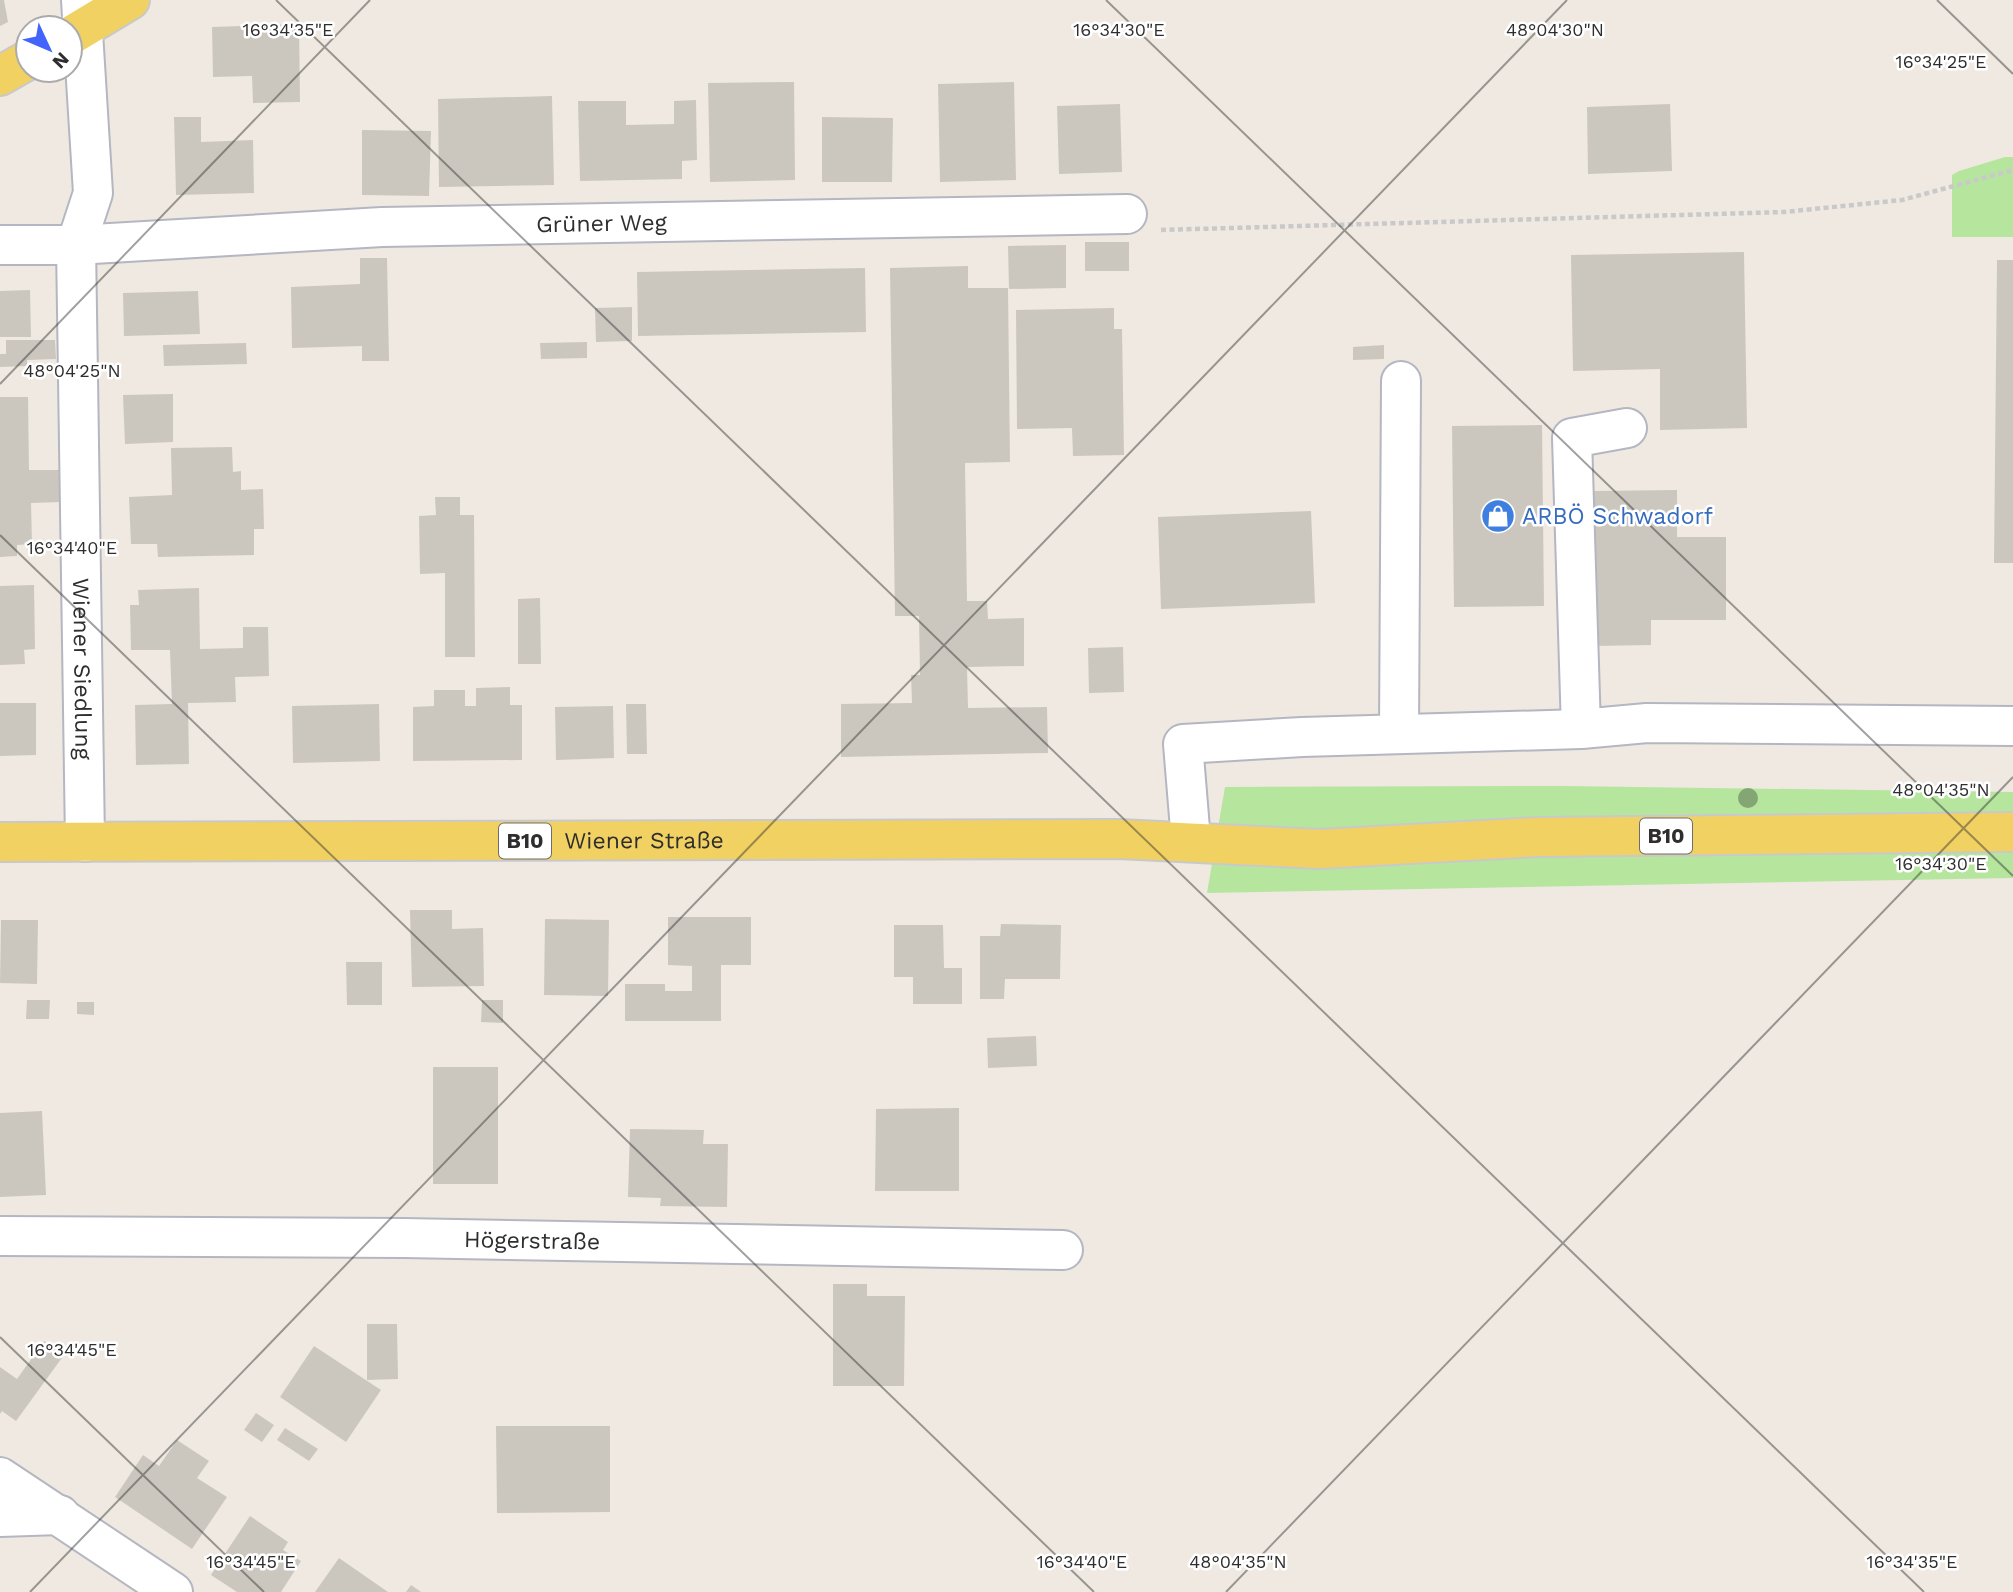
<svg xmlns="http://www.w3.org/2000/svg" width="2013" height="1592" viewBox="0 0 2013 1592" font-family="'Work Sans',sans-serif">
<rect width="100%" height="100%" fill="#efe9e1"/>
<path fill="#b6e59e" d="M2005 157H2013V237H1952V175L1959 171Z
M1564 786 2013 792V878L1207 893 1225 787Z"/>
<path fill="#cbc7bf" d="M0 0H4L8 22 0 26Z
M299 24 300 102 253 103 252 76 213 77 212 27Z
M794 82 795 180 710 182 708 83Z
M1014 82 1016 180 940 182 938 84Z
M552 96 554 185 439 187 438 99Z
M696 100 697 160 682 161V179L580 181 578 101H626V125L674 124V101Z
M1120 104 1122 172 1059 174 1057 106Z
M1670 104 1672 171 1588 174 1587 107Z
M174 117H201V142L253 140 254 193 176 195Z
M822 117 893 118 892 182H822Z
M362 130 431 131 429 196 362 195Z
M1085 242H1129V271H1085Z
M1066 245V288L1009 289 1008 246Z
M1744 252 1747 428 1660 430V369L1573 371 1571 255Z
M360 258H387L389 361H362V346L292 348 291 287 360 284Z
M1997 260H2013V563H1994Z
M968 266V288H1008L1010 462 965 463 967 601H987L988 619 1024 618V666L967 667 968 708 1047 707 1048 753 841 757V704L912 703 911 675H920L919 616H895L890 268Z
M865 268 866 332 638 336 637 272Z
M30 290 31 337H0V291Z
M198 291 200 334 124 336 123 293Z
M632 307V341L596 342 595 308Z
M1114 308V329H1122L1124 455 1073 456 1072 428 1017 429 1016 310Z
M6 340H55L56 359 27 360V366L0 367V354H6Z
M587 342V358L541 359 540 343Z
M246 343 247 364 164 366 163 345Z
M1384 345V359L1353 360V347Z
M173 394V442L125 444 123 395Z
M0 397H28L29 470H60L61 502 31 503 32 544 17 545V556L0 557Z
M1542 425 1544 606 1454 607 1452 426Z
M232 447 233 472 241 471V490L263 489 264 529H254V555L158 557 157 544H131L129 497 172 495 171 448Z
M1677 490V537H1726V620H1651V645L1595 646 1594 491Z
M435 497H460V515H474L475 657H445V573L420 574 419 516 436 515Z
M1311 511 1315 603 1161 609 1158 517Z
M34 585 35 649 24 650 25 664 0 665V586Z
M199 588 200 649 243 648V627H268L269 676 235 677 236 702 188 703 189 764 136 765 135 705 172 704 170 650H131L130 605H139L138 590Z
M540 598 541 664H518V599Z
M1123 647 1124 692 1089 693 1088 648Z
M510 687V705H522V760L413 761V707L434 706V690H465V706H476V688Z
M0 703H36V755L0 756Z
M379 704 380 761 293 763 292 706Z
M626 704H646L647 754H627Z
M613 706 614 758 556 760 555 707Z
M410 910H452V929L483 928 484 986 412 987Z
M668 917H751V965H721V1021H625V984H665V991H692V966L668 965Z
M545 919 609 920 608 996 544 995Z
M1 920H38L37 984 0 983Z
M1001 924 1061 925 1060 979H1005L1004 999H980V936H1000Z
M894 925H943L944 968H962V1004H913V977H894Z
M346 962H382V1005H347Z
M27 1000H50L49 1019H26Z
M482 1000H503V1023L481 1022Z
M77 1002H94V1015L77 1014Z
M1036 1036 1037 1066 988 1068 987 1038Z
M433 1067H498V1184H433Z
M959 1108V1191H875L876 1109Z
M42 1111 46 1195 0 1197V1113Z
M630 1129 704 1130 703 1144H728L727 1207 660 1206 661 1198 628 1197Z
M833 1284H867V1296H905L904 1386H833Z
M367 1324H397L398 1379 367 1380Z
M44 1341 64 1355 16 1421 2 1411 0 1414V1367L17 1379Z
M314 1346 381 1390 346 1442 280 1397Z
M256 1413 274 1425 262 1442 244 1430Z
M496 1426H610V1512L497 1513Z
M285 1428 318 1449 309 1461 277 1440Z
M177 1440 209 1461 197 1478 227 1497 192 1549 115 1497 143 1455 159 1466Z
M250 1516 288 1542 283 1550 301 1561 281 1592H237L211 1575Z
M339 1558 388 1592H315Z
M411 1585 421 1592H406Z"/>
<g fill="none" stroke-linecap="round" stroke-linejoin="round">
<g stroke="#b4b7c1" stroke-width="42">
<g id="minor">
<path id="s1" d="M81 0 93 193 76 245 85 842"/>
<path id="s2" d="M0 245H76L382 227 1127 214"/>
<path d="M1581 729 1572 438 1627 428"/>
<path d="M1399 734 1401 381"/>
<path d="M1191 841 1183 744 1302 737 1581 729 1647 723 2013 726"/>
<path id="s3" d="M0 1236 404 1238 1063 1250"/>
<path d="M0 1477 173 1592"/>
<path d="M0 1517 60 1515"/>
</g>
</g>
<g stroke="#c9c9c9" stroke-width="42">
<g id="major">
<path d="M70 36 130 0"/>
<path d="M0 76 28 60"/>
<path id="s4" d="M0 842 1119 839 1320 849 1537 837 2013 832"/>
</g>
</g>
<path stroke="#c9c9c9" stroke-width="4.5" stroke-dasharray="5 3.5" stroke-linecap="butt" d="M1161 230 1784 212 1902 200 2013 170"/>
<use href="#minor" stroke="#fff" stroke-width="38"/>
<use href="#major" stroke="#f2d163" stroke-width="38"/>
</g>
<circle fill="#84a574" cx="1748" cy="798" r="10"/>
<path fill="none" stroke="#2e2e2e" stroke-width="2" stroke-opacity="0.45" d="M276 0 1924 1592M1106 0 2013 876M1937 0 2013 74M0 384 370 0M0 535 1094 1592M0 1337 264 1592M30 1592 1567 0M1226 1592 2013 777"/>
<defs>
<g id="shop-disc" transform="scale(1.75)"><circle r="9.5" fill="#3f7fe0" stroke="#fff"/><path d="M-5-2.5h2.3a2.7 3.5 0 0 1 5.4 0H5L5.5 6h-11ZM-1.5-2.5h3a1.5 2.3 0 0 0-3 0Z" fill="#fff"/></g>
</defs>
<g fill-rule="evenodd">
<use href="#shop-disc" x="1498" y="516"/>
</g>
<g text-anchor="middle" stroke-width="5" stroke-linejoin="round" paint-order="stroke">
<g fill="#fff" stroke="#6d6d6d" stroke-width="2">
<rect x="1640" y="818.5" width="52" height="35" rx="5"/>
<rect x="499" y="823.5" width="52" height="35" rx="5"/>
</g>
<g font-size="21" font-weight="bold" fill="#2e2e2e">
<text x="1666" y="843">B10</text>
<text x="525" y="848">B10</text>
</g>
<g font-size="23" fill="#2e2e2e" stroke="#fff">
<text dy="8" stroke="none"><textPath href="#s2" startOffset="602">Grüner Weg</textPath></text>
<text dy="8" stroke="none"><textPath href="#s1" startOffset="672">Wiener Siedlung</textPath></text>
<text dy="8" stroke="none"><textPath href="#s4" startOffset="644">Wiener Straße</textPath></text>
<text dy="8" stroke="none"><textPath href="#s3" startOffset="532">Högerstraße</textPath></text>
</g>
<g font-size="23" fill="#366cbe" stroke="#fff" text-anchor="start">
<text x="1522" y="524">ARBÖ Schwadorf</text>
</g>
</g>
<g font-size="18" text-anchor="middle" fill="#2e2e2e" stroke="#fff" stroke-width="5" stroke-linejoin="round" paint-order="stroke">
<text x="288" y="36">16°34'35"E</text>
<text x="1119" y="36">16°34'30"E</text>
<text x="1555" y="36">48°04'30"N</text>
<text x="1941" y="68">16°34'25"E</text>
<text x="72" y="377">48°04'25"N</text>
<text x="72" y="554">16°34'40"E</text>
<text x="1941" y="796">48°04'35"N</text>
<text x="1941" y="870">16°34'30"E</text>
<text x="72" y="1356">16°34'45"E</text>
<text x="1238" y="1568">48°04'35"N</text>
<text x="251" y="1568">16°34'45"E</text>
<text x="1082" y="1568">16°34'40"E</text>
<text x="1912" y="1568">16°34'35"E</text>
</g>
<g transform="translate(49 49) rotate(134)"><circle r="33" fill="#ffffff" stroke="#ababab" stroke-width="2"/>
<path d="M0-5L12 26L0 18L-12 26Z" fill="#4264fb"/>
<text y="-10" font-size="19" font-weight="bold" text-anchor="middle" fill="#2e2e2e">N</text>
</g>
</svg>
